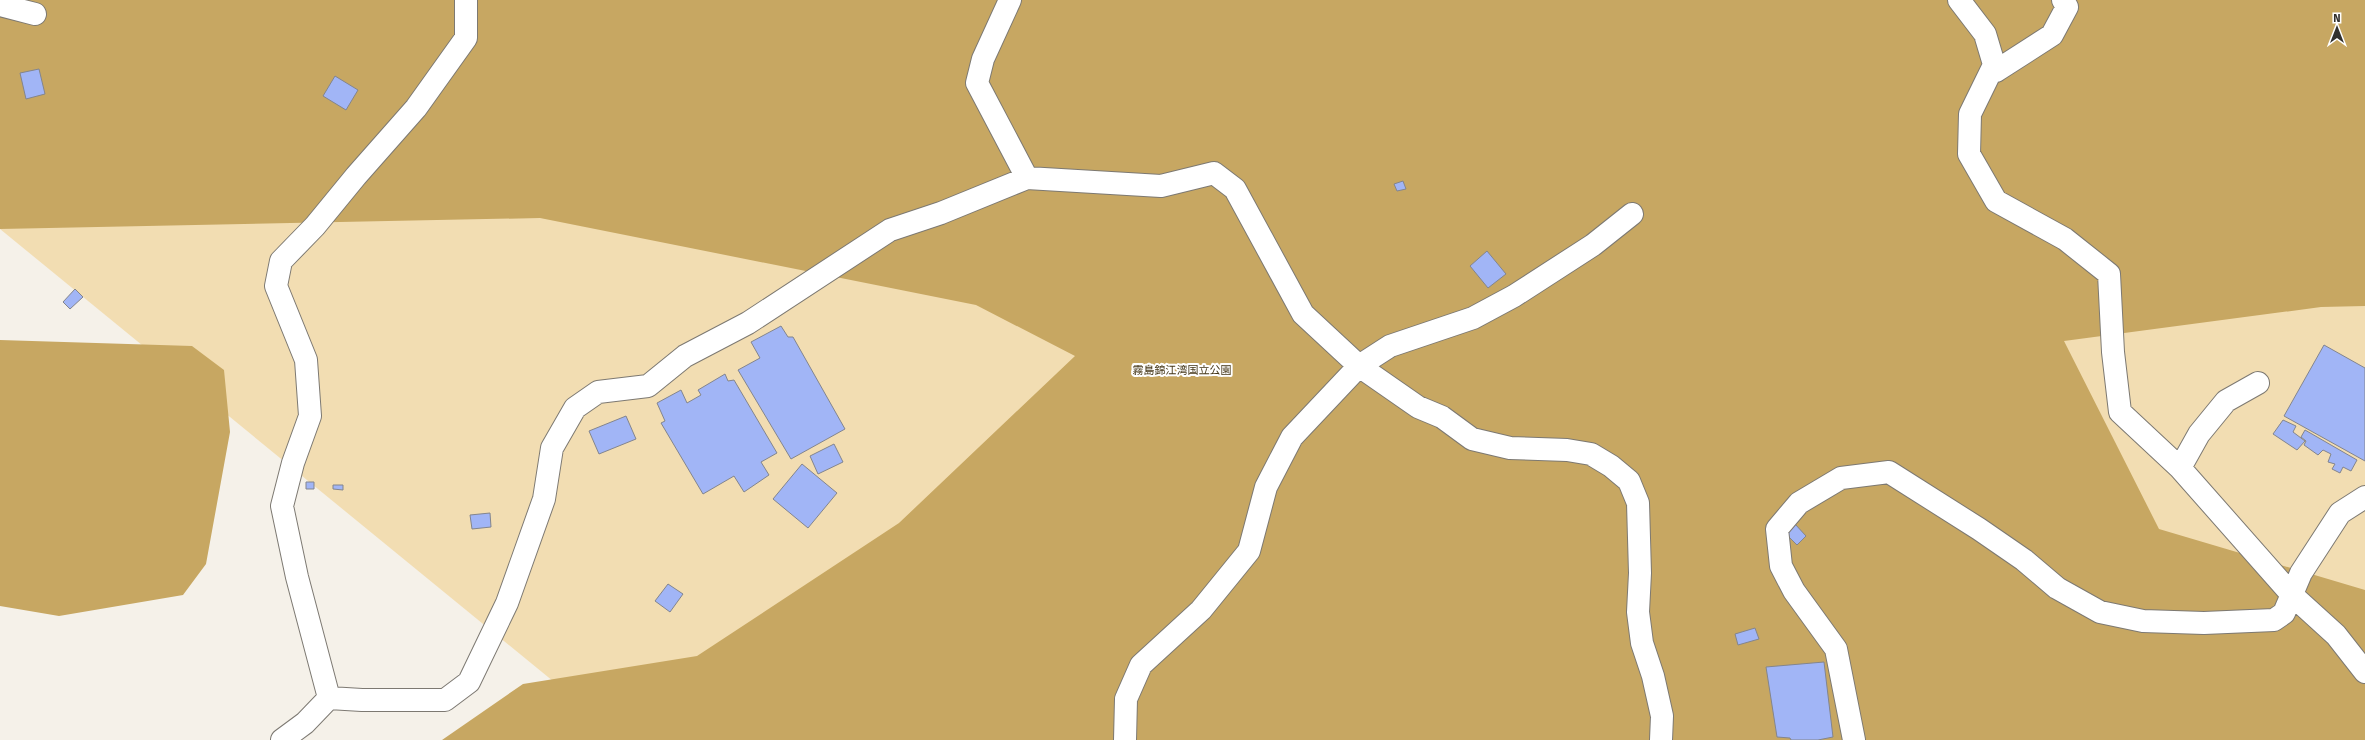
<svg xmlns="http://www.w3.org/2000/svg" width="2365" height="740" viewBox="0 0 2365 740" font-family="'Fira Sans','Noto Sans JP',sans-serif">
<rect width="100%" height="100%" fill="#f5f1e9"/>
<path fill="#f2ddb2" d="M2365 0V740H625L0 229Z"/>
<path fill="#c7a762" d="M0 0H2365V306L2321 307 2064 341 2159 529 2365 590V740H442L523 684 697 656 899 523 1075 356 976 305 540 218 0 229Z
M0 340 192 346 224 370 230 432 206 564 183 595 59 616 0 606Z"/>
<path fill="#a1b5f6" stroke="#83858d" d="M39 69 45 94 26 99 20 73Z
M335 76 358 90 346 110 323 96Z
M1403 181 1406 189 1397 191 1394 184Z
M1487 251 1506 274 1488 288 1470 266Z
M75 289 83 297 70 309 63 302Z
M781 326 788 337H793L845 429 791 459 738 370 760 358 751 342Z
M2324 345 2365 368V461L2284 416Z
M725 374 728 381 734 380 777 453 761 462 769 475 744 492 734 476 703 494 661 423 665 421 657 403 681 390 687 403 701 395 698 390Z
M626 416 636 439 599 454 589 431Z
M2283 420 2296 426 2293 432 2305 441 2297 450 2273 434Z
M2305 430 2357 460 2351 471 2343 467 2340 473 2332 469 2335 464 2328 462 2331 454 2323 450 2318 455 2304 445 2306 441 2301 437Z
M834 444 843 462 818 474 810 456Z
M802 464 837 493 808 528 773 499Z
M306 482H314V489H306Z
M333 485H343V490L333 489Z
M490 513 491 527 472 529 470 515Z
M1795 524 1806 536 1797 545 1785 533Z
M668 584 683 594 670 612 655 601Z
M1755 628 1759 639 1738 645 1735 634Z
M1824 662 1833 737 1818 740H1791L1790 738 1777 737 1766 667Z"/>
<g fill="none" stroke-linecap="round" stroke-linejoin="round">
<g stroke="#7d7972" stroke-width="24">
<path id="minor" d="M1959 0 1985 34 1996 71
M2063 0 2067 7 2052 35 1996 71 1993 67 1970 114 1969 154 1996 201 2065 239 2109 274 2113 352 2120 412 2180 468 2293 596 2336 635 2365 672
M0 5 35 14
M1027 178 1161 186 1214 173 1235 189 1303 314 1359 366 1292 437 1266 487 1249 551 1201 610 1141 665 1126 699 1125 740
M1632 214 1593 245 1514 296 1473 318 1390 346 1359 366 1418 407 1442 417 1472 439 1510 448 1567 450 1591 454 1611 466 1629 481 1638 503 1640 573 1638 612 1642 643 1653 676 1662 716 1661 740
M2180 468 2199 434 2226 401 2258 383
M329 698 362 700H445L469 682 507 603 544 499 552 448 575 408 598 392 648 386 685 356 748 323 890 230 941 213 1027 178 977 83 983 59 1010 0
M282 740 305 723 329 698 297 577 282 506 293 463 310 416 306 360 276 286 281 261 315 226 356 176 416 108 466 38V0
M1854 740 1836 649 1794 591 1781 566 1777 529 1799 503 1841 478 1889 472 1979 529 2024 560 2057 588 2100 612 2143 621 2204 623 2274 620 2284 613 2301 573 2340 513 2365 497"/>
</g>
<use href="#minor" stroke="#fff" stroke-width="22"/>
</g>
<g text-anchor="middle" stroke-width="4" stroke-linejoin="round" paint-order="stroke">
<g font-size="11" fill="#433516" stroke="#fff">
<text x="1182" y="374">霧島錦江湾国立公園</text>
</g>
</g>
<g transform="translate(2337 28)" stroke="#ffffff" stroke-width="3" paint-order="stroke">
<path d="M0-3L7 15L0 10L-7 15Z" fill="#32302d"/>
<text y="-6" font-size="11" font-weight="bold" text-anchor="middle" fill="#32302d">N</text>
</g>
</svg>
